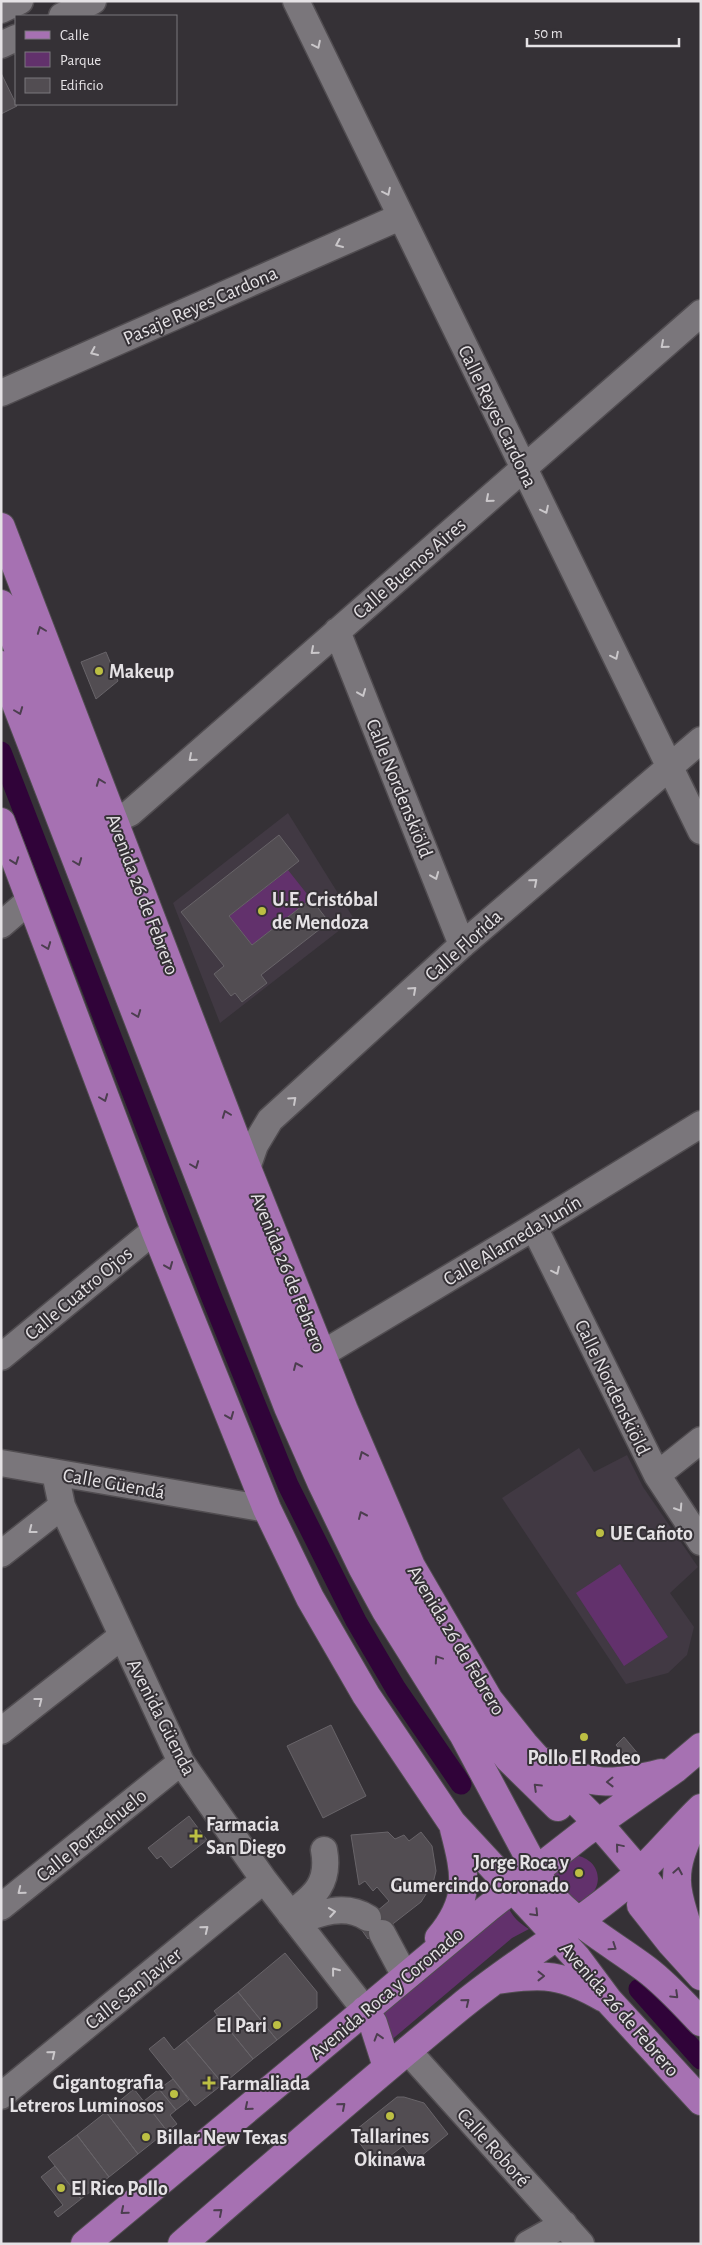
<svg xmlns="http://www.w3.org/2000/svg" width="702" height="2245" viewBox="0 0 702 2245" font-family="'Alegreya Sans',sans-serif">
<rect width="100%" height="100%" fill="#353136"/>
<path fill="#413943" d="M288 813 354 919 220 1023 173 903Z
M579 1448 594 1472 627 1455 643 1487 698 1567 670 1593 694 1627 687 1655 668 1673 626 1684 502 1498Z"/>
<path fill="#62316c" d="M288 870 311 899 252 945 229 916Z
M620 1564 668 1637 624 1666 576 1593Z
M574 1855C609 1860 604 1903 569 1903L550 1873Z
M507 1904C512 1917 518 1922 529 1929L512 1938 389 2042 377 2015Z"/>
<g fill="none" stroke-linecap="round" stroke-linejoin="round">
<path stroke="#300339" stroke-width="21" d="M1 752 210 1293 288 1485 356 1621 396 1689 461 1784
M639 1989 701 2059"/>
</g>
<path fill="#524d52" stroke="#686469" d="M1 73 17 106 1 114Z
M106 652 118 681 96 699 81 662Z
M279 835 299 861 229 916 252 945 311 899 329 922 261 975 267 983 242 1002 235 993 231 996 214 974 224 966 181 912Z
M331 1725 366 1796 323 1818 287 1746Z
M624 1737 639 1755 629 1760 616 1745Z
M189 1816 207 1840 171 1868 161 1856 157 1859 148 1848Z
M388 1832 395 1839 404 1835 409 1841 421 1832 432 1846 436 1871 433 1883 421 1902 376 1937 373 1935 368 1939 361 1929 365 1924 364 1922 389 1901 377 1887 373 1891 365 1881 359 1885 351 1835Z
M285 1953 317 1992V2008L277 2040 238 1992Z
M238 1992 277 2040 253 2059 214 2011Z
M217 2015 253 2059 223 2084 186 2040Z
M164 2037 174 2050 186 2040 223 2084 195 2106 149 2049Z
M173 2079 189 2100 176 2110 159 2089Z
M134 2089 167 2131 138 2154 106 2112Z
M159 2089 176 2110 170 2115 177 2124 167 2131 144 2101Z
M397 2097H404L424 2103 448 2134 415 2161 403 2146 377 2166 352 2133Z
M106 2112 138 2154 109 2177 77 2135Z
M77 2135 109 2177 81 2199 48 2157Z
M55 2166 81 2199 58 2217 54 2212 63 2205 41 2177Z"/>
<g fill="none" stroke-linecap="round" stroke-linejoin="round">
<g stroke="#514d51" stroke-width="29">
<path id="minor" d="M296 1 701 831
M1 10 20 1
M62 16 93 1
M1 45 16 38
M1 393 400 217
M337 631 462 945
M115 820 130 813 701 313
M1 925 30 900
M247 1168 255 1145 270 1120 462 945 701 740
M534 1227 657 1475 701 1542
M322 1354 534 1227 701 1124
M1 1357 155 1230
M1 1463 267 1509
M55 1473 62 1506 181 1762 264 1880 365 2010
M657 1475 701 1440
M1 1554 62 1506
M1 1731 122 1636
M1 1907 181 1762
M290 1914C315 1896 330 1883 324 1850
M297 1922C319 1913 345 1903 368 1918
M382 1933 405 1976
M407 2050 581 2244
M1 2096 264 1880
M528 2244 564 2224"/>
</g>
<g stroke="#514d51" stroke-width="30">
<path id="major" d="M1 527 247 1168 344 1410 411 1566 489 1700 524 1744 569 1794 598 1823 640 1872 666 1908 701 1946
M1 604 291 1353 390 1580 434 1654 508 1758 558 1807
M1 665 288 1407 322 1484 362 1567 386 1611 463 1734 547 1891C575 1924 611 1943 646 1969 666 1984 684 2004 701 2022
M1 822 155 1230 267 1509 310 1598 366 1695 452 1823 577 1958 609 2001 701 2101
M547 1762C591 1787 614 1785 661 1773
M641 1905 671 1943 701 1976
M688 1929C684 1913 676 1895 677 1878 677 1858 687 1839 694 1821
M439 1938C471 1900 466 1875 454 1829
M497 1980C543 1973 563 1974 604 1998
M365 2010 373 2023 387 2067
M85 2244 488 1908 584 1833 675 1769 701 1747
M182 2244C274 2164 366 2084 460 2007 513 1963 572 1930 624 1886 652 1863 675 1833 701 1808"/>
</g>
<use href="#minor" stroke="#7a767b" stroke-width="26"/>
<use href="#major" stroke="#a671b2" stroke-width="28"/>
</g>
<defs><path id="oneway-chevron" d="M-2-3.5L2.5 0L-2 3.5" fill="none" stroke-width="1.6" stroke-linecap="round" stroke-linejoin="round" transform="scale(1.25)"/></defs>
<g stroke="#cac7ca">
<use href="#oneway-chevron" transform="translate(317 45) rotate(64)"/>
<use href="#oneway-chevron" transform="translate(387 192) rotate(64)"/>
<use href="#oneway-chevron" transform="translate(339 244) rotate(156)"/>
<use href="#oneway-chevron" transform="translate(664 345) rotate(139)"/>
<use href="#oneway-chevron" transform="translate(94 352) rotate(156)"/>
<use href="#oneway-chevron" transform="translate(489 499) rotate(139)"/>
<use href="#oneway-chevron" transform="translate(545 510) rotate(64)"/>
<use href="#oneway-chevron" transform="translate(314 651) rotate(139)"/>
<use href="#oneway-chevron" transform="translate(615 656) rotate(64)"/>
<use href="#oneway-chevron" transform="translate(362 693) rotate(68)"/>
<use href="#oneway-chevron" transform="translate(192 758) rotate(139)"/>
<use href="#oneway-chevron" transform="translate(435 876) rotate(68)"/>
<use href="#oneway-chevron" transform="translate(534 882) rotate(-41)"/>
<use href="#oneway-chevron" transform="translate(413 990) rotate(-42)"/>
<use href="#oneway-chevron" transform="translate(293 1100) rotate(-42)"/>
<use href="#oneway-chevron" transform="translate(556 1271) rotate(64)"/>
<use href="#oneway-chevron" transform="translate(679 1508) rotate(57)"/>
<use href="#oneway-chevron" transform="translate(32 1530) rotate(142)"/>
<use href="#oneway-chevron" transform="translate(39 1701) rotate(-38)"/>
<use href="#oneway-chevron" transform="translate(21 1891) rotate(141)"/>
<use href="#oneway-chevron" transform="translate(332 1912) rotate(-9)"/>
<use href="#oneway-chevron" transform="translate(205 1929) rotate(-39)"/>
<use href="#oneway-chevron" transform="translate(335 1971) rotate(-128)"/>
<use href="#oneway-chevron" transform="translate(52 2054) rotate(-39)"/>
</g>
<g stroke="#4c3e4f">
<use href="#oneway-chevron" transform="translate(41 630) rotate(-111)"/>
<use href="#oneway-chevron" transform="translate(19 711) rotate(69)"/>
<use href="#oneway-chevron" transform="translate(100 782) rotate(-111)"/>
<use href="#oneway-chevron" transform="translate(15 861) rotate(70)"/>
<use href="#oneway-chevron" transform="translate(78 862) rotate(69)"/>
<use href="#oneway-chevron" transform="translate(47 946) rotate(69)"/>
<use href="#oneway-chevron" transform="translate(137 1014) rotate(69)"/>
<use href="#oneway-chevron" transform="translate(104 1098) rotate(69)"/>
<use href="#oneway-chevron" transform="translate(226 1114) rotate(-111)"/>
<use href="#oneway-chevron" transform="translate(195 1165) rotate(69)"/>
<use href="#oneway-chevron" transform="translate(169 1266) rotate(68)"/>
<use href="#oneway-chevron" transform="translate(297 1366) rotate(-114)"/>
<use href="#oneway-chevron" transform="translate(230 1416) rotate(68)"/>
<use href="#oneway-chevron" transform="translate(363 1455) rotate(-113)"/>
<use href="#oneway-chevron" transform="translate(362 1515) rotate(-114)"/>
<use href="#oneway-chevron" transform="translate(438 1659) rotate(-124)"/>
<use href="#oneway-chevron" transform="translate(610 1782) rotate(179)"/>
<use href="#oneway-chevron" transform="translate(537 1787) rotate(-136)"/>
<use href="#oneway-chevron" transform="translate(619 1847) rotate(-130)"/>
<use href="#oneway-chevron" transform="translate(678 1871) rotate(-80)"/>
<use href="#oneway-chevron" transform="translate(535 1913) rotate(46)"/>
<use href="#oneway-chevron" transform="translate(613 1947) rotate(34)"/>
<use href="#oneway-chevron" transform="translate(541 1976)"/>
<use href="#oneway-chevron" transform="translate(675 1995) rotate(44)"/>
<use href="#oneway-chevron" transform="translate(466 2002) rotate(-39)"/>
<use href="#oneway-chevron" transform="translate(378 2037) rotate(-107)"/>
<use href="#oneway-chevron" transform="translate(342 2106) rotate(-41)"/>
<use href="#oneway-chevron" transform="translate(248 2107) rotate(140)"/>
<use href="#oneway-chevron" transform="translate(124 2211) rotate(140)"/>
<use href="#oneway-chevron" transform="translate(219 2212) rotate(-41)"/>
</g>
<g fill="#bcbf43" stroke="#353136" stroke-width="2">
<circle cx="99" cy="671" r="5"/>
<circle cx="262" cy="911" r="5"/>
<circle cx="600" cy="1533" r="5"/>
<circle cx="584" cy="1737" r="5"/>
<path d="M193.5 1828.5h5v5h5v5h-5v5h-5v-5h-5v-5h5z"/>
<circle cx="579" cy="1873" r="5"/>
<circle cx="277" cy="2025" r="5"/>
<path d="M206.5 2075.5h5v5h5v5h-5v5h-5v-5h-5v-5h5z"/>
<circle cx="174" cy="2094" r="5"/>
<circle cx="390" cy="2116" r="5"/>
<circle cx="146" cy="2137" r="5"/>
<circle cx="61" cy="2188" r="5"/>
</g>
<g text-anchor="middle" stroke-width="4" stroke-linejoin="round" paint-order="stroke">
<g font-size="20" fill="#e5e2e5" stroke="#353136">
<text transform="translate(200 305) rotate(-24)" y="7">Pasaje Reyes Cardona</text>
<text transform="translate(498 416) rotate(64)" y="7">Calle Reyes Cardona</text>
<text transform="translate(409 568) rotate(-41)" y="7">Calle Buenos Aires</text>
<text transform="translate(400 788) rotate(68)" y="7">Calle Nordenskiöld</text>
<text transform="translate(143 894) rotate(69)" y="7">Avenida 26 de Febrero</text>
<text transform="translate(463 945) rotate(-42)" y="7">Calle Florida</text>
<text transform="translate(512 1240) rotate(-31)" y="7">Calle Alameda Junín</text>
<text transform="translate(289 1272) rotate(68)" y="7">Avenida 26 de Febrero</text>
<text transform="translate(78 1293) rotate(-40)" y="7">Calle Cuatro Ojos</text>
<text transform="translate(613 1387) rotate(64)" y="7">Calle Nordenskiöld</text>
<text transform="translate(114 1483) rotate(10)" y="7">Calle Güendá</text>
<text transform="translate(457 1640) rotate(59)" y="7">Avenida 26 de Febrero</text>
<text transform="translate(162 1717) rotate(63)" y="7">Avenida Güenda</text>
<text transform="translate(91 1835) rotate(-39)" y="7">Calle Portachuelo</text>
<text transform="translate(133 1988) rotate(-39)" y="7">Calle San Javier</text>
<text transform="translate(386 1993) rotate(-40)" y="7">Avenida Roca y Coronado</text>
<text transform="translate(620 2009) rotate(49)" y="7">Avenida 26 de Febrero</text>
<text transform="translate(494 2147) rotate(48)" y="7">Calle Roboré</text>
</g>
<g font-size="20" font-weight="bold" fill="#e5e2e5" stroke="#353136" text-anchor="start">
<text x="109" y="678">Makeup</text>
<text x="272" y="906">U.E. Cristóbal<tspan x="272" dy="23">de Mendoza</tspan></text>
<text x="610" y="1540">UE Cañoto</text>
<text x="584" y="1764" text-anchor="middle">Pollo El Rodeo</text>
<text x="206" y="1831">Farmacia<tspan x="206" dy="23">San Diego</tspan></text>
<text x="569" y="1869" text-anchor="end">Jorge Roca y<tspan x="569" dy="23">Gumercindo Coronado</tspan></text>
<text x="267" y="2032" text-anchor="end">El Pari</text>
<text x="164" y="2089" text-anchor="end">Gigantografia<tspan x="164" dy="23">Letreros Luminosos</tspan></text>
<text x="219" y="2090">Farmaliada</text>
<text x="390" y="2143" text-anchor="middle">Tallarines<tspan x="390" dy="23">Okinawa</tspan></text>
<text x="156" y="2144">Billar New Texas</text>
<text x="71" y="2195">El Rico Pollo</text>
</g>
</g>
<rect width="702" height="2245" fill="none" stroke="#e5e2e5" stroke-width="5"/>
<rect x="15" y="15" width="162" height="90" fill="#353136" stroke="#7b787c"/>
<rect x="25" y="31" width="25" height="8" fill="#a671b2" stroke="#7b787c"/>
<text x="60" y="40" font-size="15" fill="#e5e2e5">Calle</text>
<rect x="25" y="52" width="25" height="15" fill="#62316c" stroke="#7b787c"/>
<text x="60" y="65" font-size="15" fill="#e5e2e5">Parque</text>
<rect x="25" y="78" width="25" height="15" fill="#524d52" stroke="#7b787c"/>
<text x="60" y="90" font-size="15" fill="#e5e2e5">Edificio</text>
<path d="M527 38v8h152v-8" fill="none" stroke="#e5e2e5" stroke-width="2.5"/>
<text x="534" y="38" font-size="15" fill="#e5e2e5" stroke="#353136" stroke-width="4" paint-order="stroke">50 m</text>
</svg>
